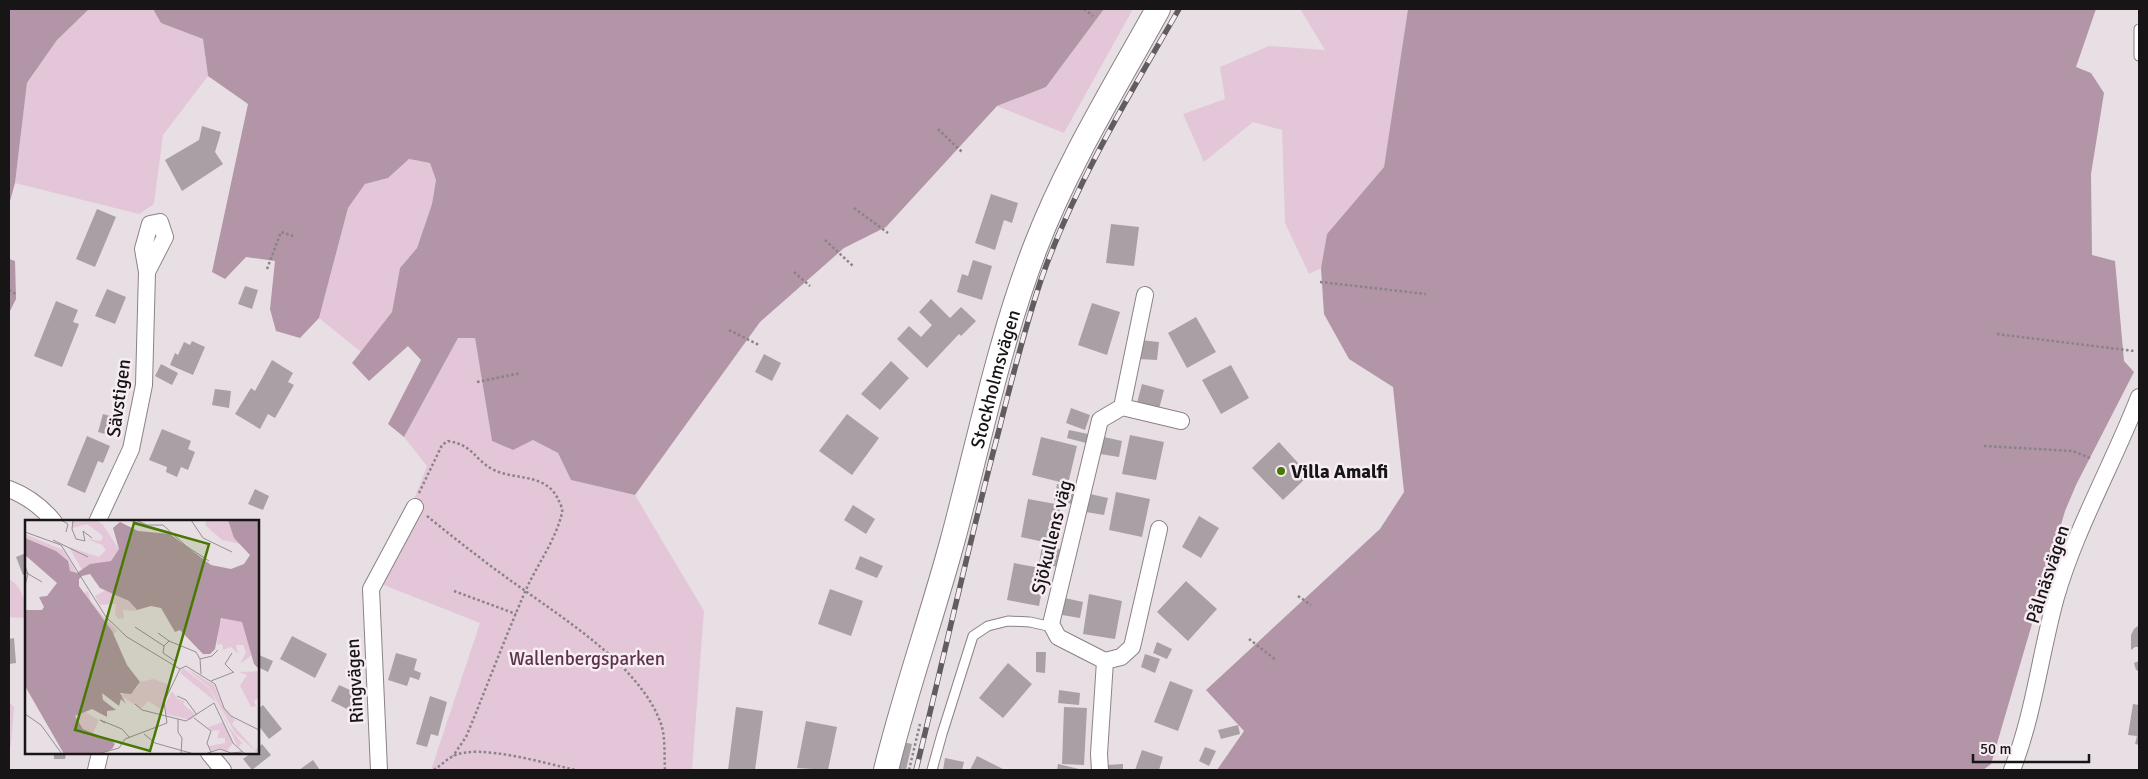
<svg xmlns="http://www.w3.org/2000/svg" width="2148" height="779" viewBox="0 0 2148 779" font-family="Signika,sans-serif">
<rect width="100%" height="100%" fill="#e8dfe4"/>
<path fill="#e3c7d8" d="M89 9H153L161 23 203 39 208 76 163 135 154 204 139 214 15 183 27 84 57 40Z
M1104 9H1133L1064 133 997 106 1046 87Z
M1300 9H1408L1384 167 1327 234 1321 268 1309 274 1285 223 1282 130 1253 122 1204 162 1183 114 1225 99 1220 67 1269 46 1325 50Z
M409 159 430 163 436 180 432 204 417 248 400 268 392 312 361 352 319 318 348 208 365 184 388 178Z
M458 338H475L492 441 512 450 533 440 558 453 571 480 635 495 704 611 692 770H431L480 623 381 584 427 466 404 437Z
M9 579C23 587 26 603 26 618L9 617Z
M9 702 14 707 11 745 9 749Z"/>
<path fill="#b295a6" d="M9 9H89L57 40 27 83 15 183 9 205Z
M153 9H1104L1046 87 997 106 886 227 844 248 760 322 635 495 571 480 558 453 533 440 513 450 492 441 475 338H458L404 437 388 424 421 360 408 346 369 381 352 363 392 312 400 268 417 248 432 204 436 180 430 163 409 159 388 178 365 184 348 208 319 318 300 338 276 331 270 309 275 261 246 257 225 279 212 272 248 104 208 76 203 39 161 23Z
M1408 9H2096L2076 67 2091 73 2104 93 2091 174 2092 255 2115 261 2124 361 2134 372 2076 485 2065 511 1991 764 1983 770H1217L1244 731 1206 690 1380 529 1404 492 1393 387 1349 359 1324 314 1321 268 1327 234 1384 167Z
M9 259 15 261 16 299 9 313Z"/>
<path fill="#a8a0a5" d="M202 126 221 132 215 152 223 164 182 191 165 160 199 140Z
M991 194 1018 203 1012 223 1004 220 995 250 975 243Z
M97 209 116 217 95 267 76 259Z
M1111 224 1139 227 1134 266 1106 263Z
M973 260 992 266 982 300 957 292 962 274 968 276Z
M245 286 258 290 252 309 238 304Z
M107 289 126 297 115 324 95 316Z
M931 299 950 318 961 307 976 321 961 336 959 334 927 368 897 339 909 326 921 337 932 325 919 312Z
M56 301 78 310 73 322 79 324 62 367 34 356Z
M1092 303 1120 312 1107 355 1078 345Z
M1196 317 1216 352 1187 368 1168 333Z
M1140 340 1159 342 1157 360 1138 359Z
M192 341 205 347 193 375 170 365 175 353 178 355 184 342 190 345Z
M764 354 781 363 772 381 755 372Z
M272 360 293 373 288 382 294 385 275 418 268 414 260 429 235 414 251 388 255 391Z
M891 361 909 378 880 410 861 394Z
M161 364 178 373 172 385 155 376Z
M1231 365 1249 398 1221 414 1202 380Z
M1142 384 1164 390 1159 409 1137 403Z
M215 389 231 391 229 408 212 405Z
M1071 408 1090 415 1085 430 1066 423Z
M103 414 124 420 119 438 98 432Z
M847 414 879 438 852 475 819 451Z
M162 429 191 441 188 449 195 452 188 470 181 467 177 477 166 472 167 467 149 460Z
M1069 430 1088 434 1086 443 1067 438Z
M1130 435 1164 442 1156 480 1122 474Z
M87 436 110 446 103 463 98 461 85 493 67 485Z
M1041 437 1077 446 1068 484 1032 475Z
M1104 437 1122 441 1119 457 1100 454Z
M1279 442 1309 475 1283 500 1252 468Z
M1057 484 1075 488 1072 504 1054 500Z
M255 489 269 496 263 510 248 504Z
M1116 492 1150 499 1142 537 1109 530Z
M1090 494 1108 498 1104 515 1086 512Z
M1028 499 1061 505 1053 544 1021 537Z
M853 505 875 519 866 534 844 520Z
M1199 516 1219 528 1201 558 1182 547Z
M1042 546 1061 549 1058 567 1039 563Z
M26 553V574L23 575 16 557Z
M860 556 883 566 877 578 855 569Z
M1014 563 1046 569 1039 606 1007 600Z
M1186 581 1217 609 1188 641 1157 612Z
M830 589 863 601 851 636 818 624Z
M1089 594 1122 601 1115 639 1083 634Z
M1065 598 1083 602 1080 618 1062 615Z
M2139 625V647H2135L2131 650V635L2134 629Z
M292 636 327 654 315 678 280 659Z
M14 638 16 663 9 664V639Z
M1157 642 1172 649 1167 659 1153 653Z
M1036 652H1046L1045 673 1036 672Z
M396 653 417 659 414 670 421 673 419 680 410 677 407 686 388 680Z
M1145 654 1160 659 1155 673 1141 667Z
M259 655 273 661 268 672 258 667Z
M2139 661V671L2136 670 2134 663Z
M1008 663 1032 684 1003 718 979 698Z
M1170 681 1193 690 1178 731 1154 722Z
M339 685 359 694 351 711 331 701Z
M1059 690 1080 693 1079 705 1058 703Z
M430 696 447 702 438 736 431 734 427 747 416 744Z
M2133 704 2139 705V745L2135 744 2137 736 2128 735Z
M263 705 282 729 269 739 258 725V709Z
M736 707 763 711 755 770H728Z
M1064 707 1087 708 1084 765 1062 764Z
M806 721 837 727 828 770 797 768Z
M1238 725 1240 734 1221 739 1218 730Z
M903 742 912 744 906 770 896 768Z
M262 744 271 755 252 770 243 759 251 753H258V748Z
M1205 747 1216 751 1209 766 1199 761Z
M1142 750 1163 757 1159 770H1135Z
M54 753H66L65 759H54Z
M977 756 1005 770H970Z
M945 758 964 762 962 770H943Z
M313 760 320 770H299Z
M1058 764 1079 769V770H1057Z
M1123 764V770H1107V765Z"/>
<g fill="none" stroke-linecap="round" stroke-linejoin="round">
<g stroke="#8a8287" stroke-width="11">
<path id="lane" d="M2139 29V56
M932 770 942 734 973 636 988 626 1008 621 1030 622 1052 627"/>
</g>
<g stroke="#8a8287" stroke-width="18">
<path id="street" d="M1122 407 1181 421
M9 489C27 496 42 507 54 522
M97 522 131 449 144 385 147 272 143 249 150 224 160 222 165 237 147 272
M1105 661 1058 637 1051 624 1100 420 1122 407 1145 295
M209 753 223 770
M96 770 100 753
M379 770 371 589 415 507
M1100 770 1099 754 1105 661 1121 657 1132 647 1159 529
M2012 770C2034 714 2040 655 2056 597 2076 528 2113 464 2139 397"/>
</g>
<g stroke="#8a8287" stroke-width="26">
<g id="secondary">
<path id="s1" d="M886 770C905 692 932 617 953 539 979 442 999 342 1035 248 1067 164 1115 87 1158 9"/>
</g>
</g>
<path stroke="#898386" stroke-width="2.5" stroke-dasharray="2.5 2.5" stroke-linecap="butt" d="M1084 9 1093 16
M938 129 962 152
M854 208 888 233
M825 240 853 266
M267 269 281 232 293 236
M794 272 810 286
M1320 282 1426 294
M9 290 16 294
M729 330 759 345
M1997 334 2134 351
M477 382 521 373
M1984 446 2073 451 2090 458
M419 493 442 445 448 441C473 445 473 458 492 469 514 481 545 472 558 499 560 503 563 509 562 513 555 542 536 566 525 592 504 640 486 689 466 737L453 756
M427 516C459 542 491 567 524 590 570 623 639 667 660 721 666 736 664 755 665 770
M454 591 516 614
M1298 596 1311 605
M1249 639 1276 660
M434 770C440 766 446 760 453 756 479 743 547 764 576 770
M909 770 920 724"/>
<use href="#lane" stroke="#fff" stroke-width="9"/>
<use href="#street" stroke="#fff" stroke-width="16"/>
<use href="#secondary" stroke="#fff" stroke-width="24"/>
<g stroke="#615c5f" stroke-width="5.5">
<path id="rail" d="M916 770C944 657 969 543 999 430 1012 378 1025 327 1042 277 1075 184 1130 94 1179 9"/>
</g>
<use href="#rail" stroke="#f6ecf2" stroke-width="4" stroke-dasharray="11" stroke-linecap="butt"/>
</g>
<circle fill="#477800" stroke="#f6ecf2" stroke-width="2" cx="1281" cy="471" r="5"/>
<g text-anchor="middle" stroke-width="5" stroke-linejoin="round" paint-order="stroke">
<g font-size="19" fill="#181517" stroke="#f6ecf2">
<text dy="7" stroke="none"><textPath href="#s1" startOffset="406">Stockholmsvägen</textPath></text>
<text transform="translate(118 398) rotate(-82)" y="7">Sävstigen</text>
<text transform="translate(1051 537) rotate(-76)" y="7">Sjökullens väg</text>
<text transform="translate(2047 574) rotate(-72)" y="7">Pålnäsvägen</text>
<text transform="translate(354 681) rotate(-93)" y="7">Ringvägen</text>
</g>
<g font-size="19" font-weight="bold" fill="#181517" stroke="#f6ecf2" text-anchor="start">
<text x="1291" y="478">Villa Amalfi</text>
</g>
<g font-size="19" fill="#5c324d" stroke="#f6ecf2">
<text x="587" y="665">Wallenbergsparken</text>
</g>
</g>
<g transform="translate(25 520)">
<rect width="234" height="234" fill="#e8dfe4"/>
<path d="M48 0H72L78 5 94 29 86 41 67 44 57 50 44 27 74 37 81 30 77 25 62 19 76 21 78 16 62 4 47 8ZM203 0 208 15 215 24 197 20 180 5 181 1ZM0 14 38 30 52 53 45 51 42 41 31 31 0 18ZM81 70 104 81 112 91 98 90 99 98 93 99 90 94 91 84 75 85 70 76ZM63 71 66 82 92 111 87 116 59 73ZM198 97 217 102 228 134 215 144 221 132 218 125H211L213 134 206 127 198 130 197 124 192 125 194 105ZM159 147 189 165 197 185 210 200 207 204 230 230 234 226V234L210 213 184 167ZM158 148 184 168 205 208 217 223 213 227 191 182 155 153ZM234 151V178L229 181 231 186 226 187 215 166 222 155 214 152ZM128 159 146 165 137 190 123 181 116 189 95 175 112 168 115 162ZM147 171 153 179 160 181 158 184 171 195 166 200 141 194 140 184ZM59 191 74 200 68 213 58 209 50 196ZM198 202 208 223 202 231 195 228 186 231 184 226 200 223V218H192L195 210 187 211 183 207Z" fill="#e3c7d8"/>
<path d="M203 0H234V149L229 144 217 102 196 98 190 129 185 134H178L155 110 150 112 136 88 126 86 112 90 104 81 75 68 65 54 57 56 54 59V66L87 111 102 145 115 162 106 174 95 173 101 184 96 179 94 186 77 173 78 180 91 190 82 191V197L67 189 50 196 58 209 87 221 90 224 87 229 76 234H39L0 166V90H17L19 87 14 77 22 76 32 63 0 35V18L31 31 43 41 45 51 52 53 65 44 86 41 94 29 88 8 95 2 113 11 145 14 186 45 206 49 219 44 225 35 209 18Z" fill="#b295a6"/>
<path fill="none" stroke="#958e92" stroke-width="1" d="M36 0 43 4 41 12M48 0 47 9 51 19 60 21 58 11 67 18M104 0 144 12M111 0 122 5H138L161 26 184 41M166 0 178 18 207 32M0 12 36 25 81 97 102 117 155 149M28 20 63 37M0 46 3 54 0 65M0 52 17 62M110 107 139 126 144 121M133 113 144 121 171 132 175 139 176 154M139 126 138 133 150 141M207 133 200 144 208 152M175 139 187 136 193 130M186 161 209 152M152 176 161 180 172 195M110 184 117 190 161 201 189 183 208 223 220 234M0 194 16 205 37 234M169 198 186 211 182 223 186 232M153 199V212L157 218 156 234M80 203 75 200 97 209 105 218M119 214 130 223 169 234M76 233 94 228 100 219 142 203 139 182 155 149 161 146 190 164 199 188 206 196 234 210M180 234 195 229 206 233 217 232"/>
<path fill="#477800" fill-opacity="0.15" stroke="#477800" stroke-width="2.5" d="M109 3 184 24 125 231 50 210Z"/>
<rect width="234" height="234" fill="none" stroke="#181517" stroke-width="2.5"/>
</g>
<rect width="2148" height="779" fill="none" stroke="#181517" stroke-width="20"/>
<path d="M1973 754v8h116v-8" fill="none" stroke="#181517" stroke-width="2.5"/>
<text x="1980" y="754" font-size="15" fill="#181517" stroke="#f6ecf2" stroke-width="4" paint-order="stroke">50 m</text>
</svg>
